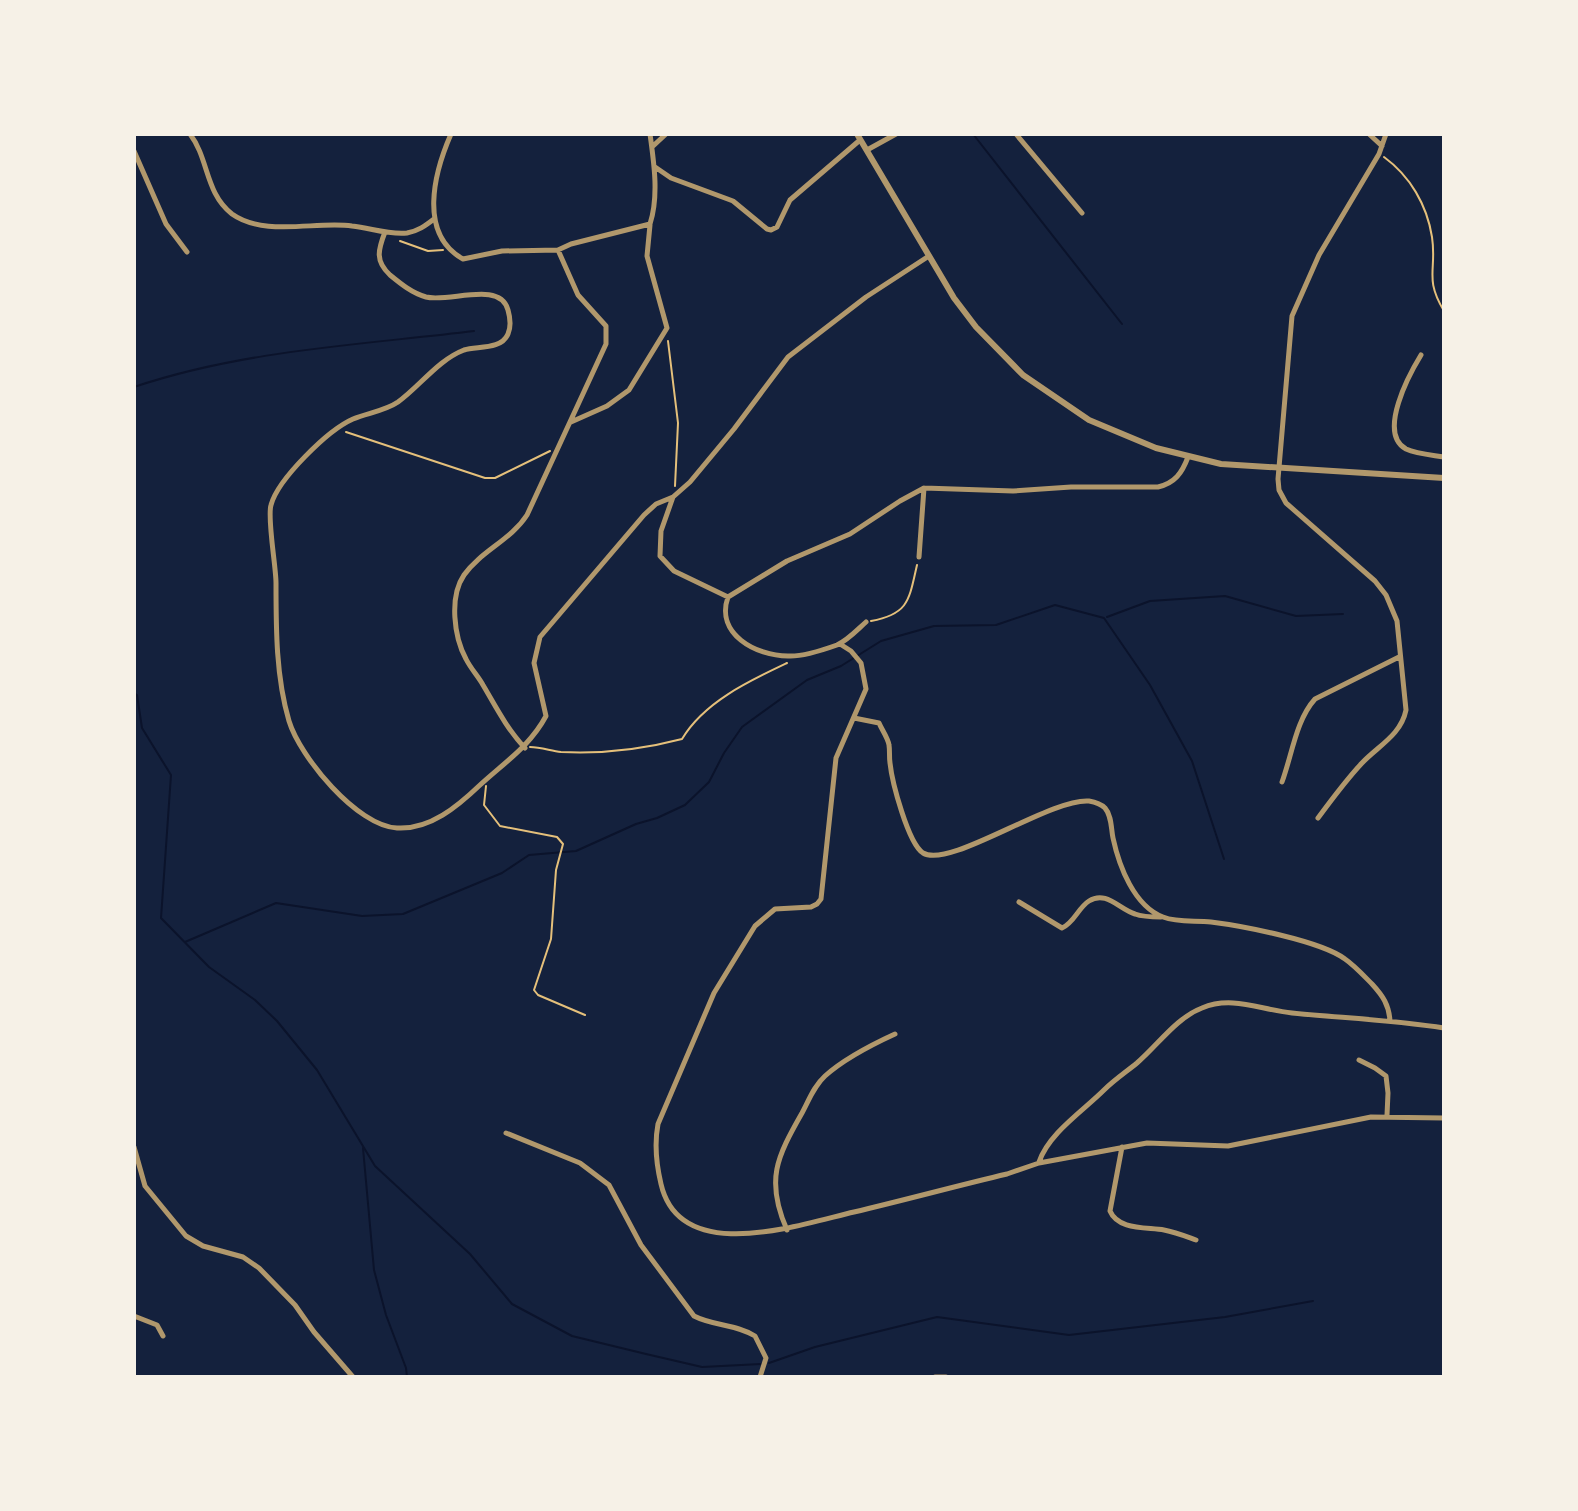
<svg xmlns="http://www.w3.org/2000/svg" width="1578" height="1511" viewBox="0 0 1578 1511" font-family="'PT Sans',sans-serif">
<rect width="100%" height="100%" fill="#14213d"/>
<g fill="none" stroke-linecap="round" stroke-linejoin="round">
<path stroke="#0b132b" stroke-width="2" d="M973 134 1122 324
M134 387C244 350 360 345 474 331
M1107 617 1150 601 1225 596 1296 616 1343 614
M134 693 137 695 142 728 171 775 161 918 209 967 255 1000 277 1021 317 1070 375 1166 470 1254 512 1304 572 1336 646 1354 702 1367 761 1364
M185 942 276 903 362 916 403 914 502 873 529 855 576 851 636 824 657 818 685 805 709 782 724 753 742 727 807 680 841 666 881 641 934 626 996 625 1055 605 1104 618 1150 685 1192 761 1224 859
M363 1148 374 1270 386 1315 406 1368 407 1377
M769 1363 815 1347 937 1317 1069 1335 1225 1317 1313 1301"/>
<path stroke="#e5c07b" stroke-width="2" d="M1384 157C1410 176 1427 205 1432 237 1437 270 1424 278 1444 311
M400 241 428 251 443 250
M668 341 678 423 675 486
M346 432 485 478H495L550 451
M871 621C909 614 909 600 917 565
M530 747C541 747 551 751 561 752 601 754 644 749 682 739 704 702 749 681 787 663
M486 786 484 805 500 826 557 837 563 844 556 870 551 939 534 990 538 995 585 1015"/>
<path stroke="#b1986c" stroke-width="5" d="M190 134C209 159 205 193 232 214 264 237 316 221 352 226 371 228 388 235 407 233 418 231 425 226 434 219
M451 134C434 173 418 234 463 259L502 251 558 250 571 244 650 224C659 196 654 163 650 134
M1016 134 1082 213
M1369 134 1382 146
M652 147 666 134
M867 150 896 134
M134 151 166 224 187 252
M655 167 671 178 733 201 767 229 771 230 777 227 790 200 860 140
M385 232C378 250 375 261 390 275 401 284 412 293 426 297 449 303 500 280 508 310 510 317 511 327 508 334 501 350 478 346 464 350 438 360 420 386 398 402 385 411 367 413 353 419 328 430 278 479 271 505 267 518 276 566 276 583 276 629 276 677 289 721 300 757 357 826 397 828 430 830 458 806 480 785 505 762 530 746 546 716L534 663 540 637 644 515 656 504 673 497
M1421 355C1410 373 1377 433 1406 449 1417 454 1432 455 1444 457
M571 422 607 406 629 390 667 328 647 256 650 225
M919 557 924 488
M728 597 674 571 660 556 661 531 673 497 690 482 734 429 788 357 866 297 929 256
M866 622C857 630 848 640 837 645 823 650 803 657 788 656 756 656 715 634 728 597L787 561 850 534 900 501 924 488 1013 491 1071 487H1158C1175 483 1182 473 1188 457
M840 644 851 651 861 663 866 689 836 758 821 899 817 904 811 907 775 909 755 926 714 993 658 1124C654 1145 656 1163 661 1184 680 1266 798 1225 854 1212 905 1200 956 1186 1007 1174L1039 1163 1147 1143 1228 1146 1371 1117 1444 1118
M854 718 879 723C882 730 888 738 889 745 890 751 889 757 890 763 892 782 908 843 923 853 950 869 1050 798 1089 801 1095 802 1101 804 1105 808 1112 816 1111 829 1113 838 1119 866 1134 906 1163 917 1178 923 1196 920 1211 922 1243 926 1321 941 1345 959 1355 966 1364 976 1372 984 1383 996 1389 1005 1390 1021
M525 748C507 729 496 707 483 685 478 676 471 669 466 659 454 637 449 597 464 575 481 551 511 540 527 515L606 344V326L578 295 558 250
M1282 782C1292 755 1296 720 1315 699L1399 657
M1318 818C1332 799 1346 780 1362 763 1378 746 1401 735 1406 710L1397 621 1386 595 1375 581 1286 503 1279 490 1278 479 1292 316 1319 255 1379 154 1386 134
M1019 902 1062 928C1074 923 1078 908 1089 901 1106 890 1119 909 1135 914 1143 917 1152 917 1161 917
M1359 1060 1375 1068 1386 1076 1388 1093 1387 1115
M506 1133 580 1163 609 1185 641 1245 694 1316C713 1326 736 1324 755 1336L766 1358 760 1377
M134 1147 145 1186 186 1236 203 1246 243 1257 259 1268 295 1305 314 1332 353 1377
M1122 1147 1110 1211C1118 1230 1146 1227 1164 1230 1175 1232 1185 1236 1196 1240
M1039 1162C1049 1133 1083 1111 1104 1090 1114 1080 1126 1072 1137 1063 1158 1045 1176 1018 1202 1008 1232 995 1261 1010 1292 1013 1343 1018 1393 1020 1444 1028
M787 1230C765 1180 777 1157 802 1113 809 1100 814 1086 825 1076 845 1058 871 1045 895 1034
M134 1316 157 1325 163 1336
M935 1377H946"/>
<path stroke="#b1986c" stroke-width="6" d="M857 134 954 298 976 327 1023 375 1089 420 1156 448 1221 464 1444 478"/>
</g>
<rect width="1578" height="1511" fill="none" stroke="#f6f1e7" stroke-width="272"/>
</svg>
